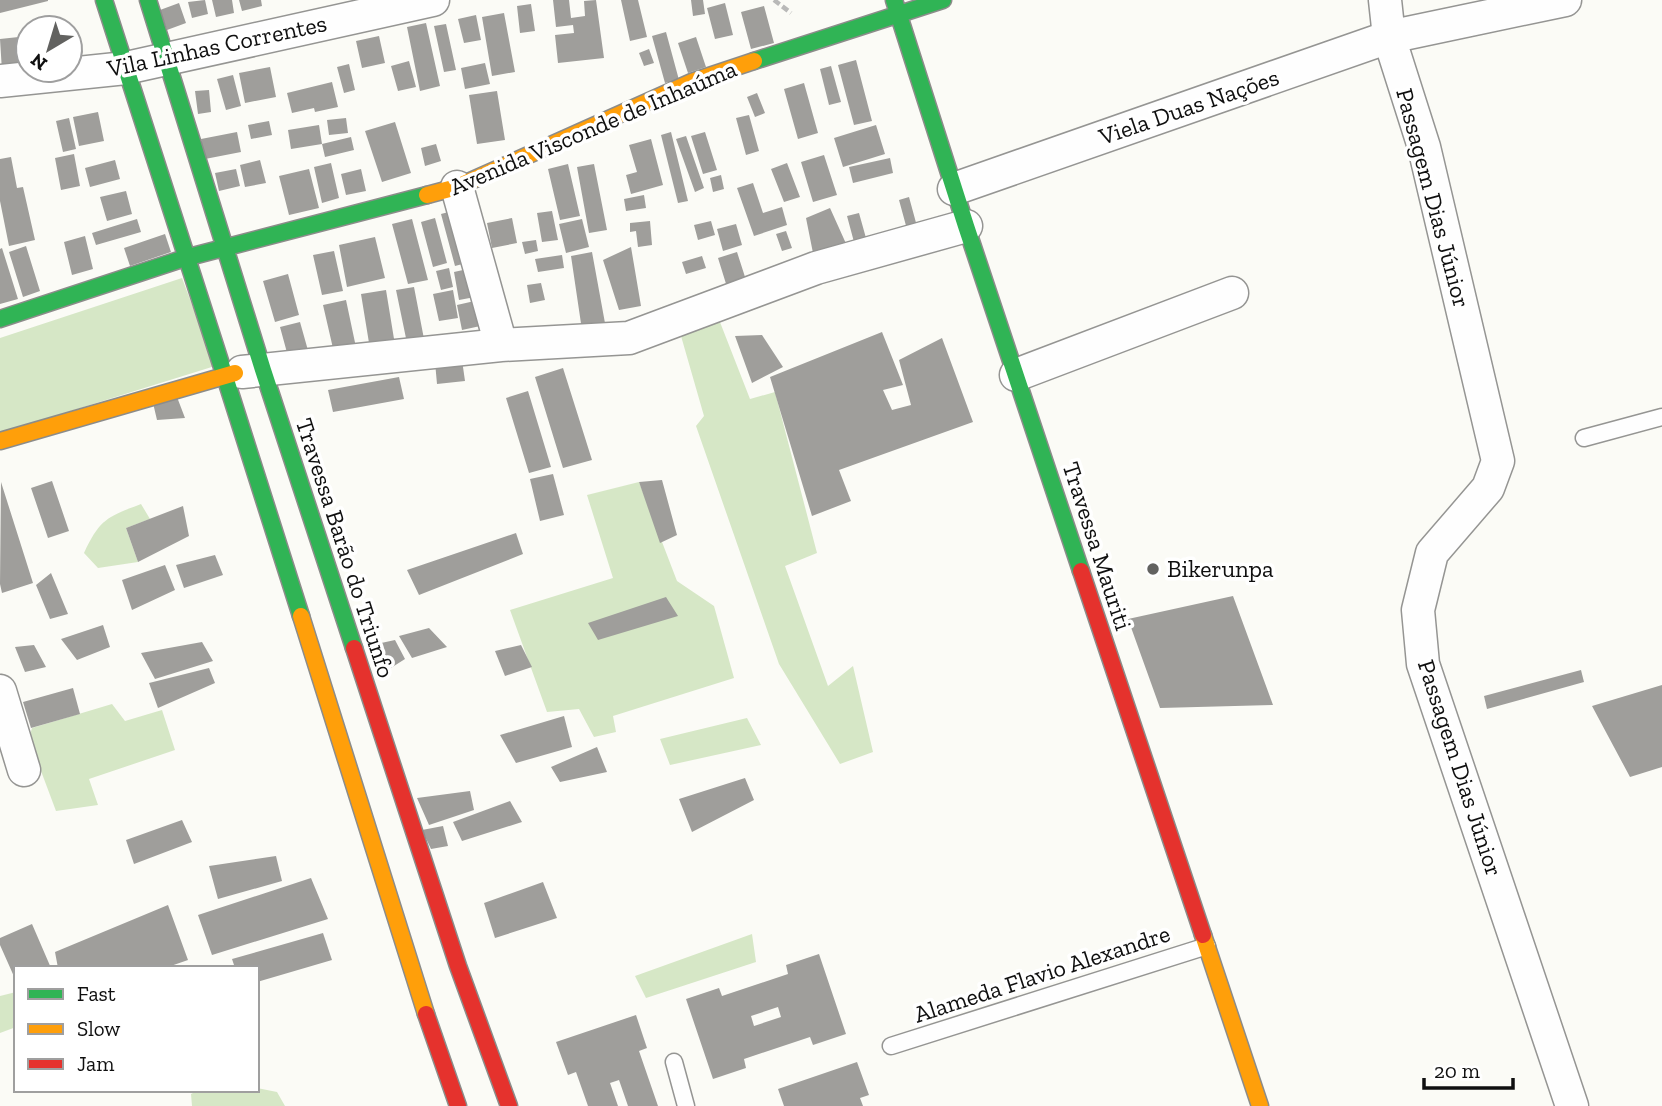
<svg xmlns="http://www.w3.org/2000/svg" width="1662" height="1106" viewBox="0 0 1662 1106" font-family="'Zilla Slab',serif">
<rect width="100%" height="100%" fill="#fbfbf6"/>
<path fill="#d6e7c6" d="M182 278 215 366 0 433V338Z
M718 317 750 399 775 392 817 553 785 566 828 686 853 666 873 752 840 764 779 664 696 426 704 416 679 329Z
M639 482 677 581 714 606 734 678 613 716 616 732 594 737 579 709 547 712 510 610 613 578 587 495Z
M141 504 150 519 126 528 138 562 98 568 84 553C100 519 107 517 141 504Z
M112 704 125 721 162 710 175 750 89 779 98 805 56 811 29 739 32 728Z
M747 718 761 745 670 765 660 739Z
M752 934 756 962 646 998 635 976Z
M16 992V1027L0 1033V996Z
M257 1088 277 1092 285 1106H192L191 1094 199 1090H257Z"/>
<path fill="#9f9e9b" fill-rule="evenodd" d="M0 0H48V1L0 13Z
M205 0 208 14 192 18 188 2Z
M212 0H232L234 13 216 17Z
M239 0H261L262 6 242 11Z
M553 0H569L571 18 585 16 584 1 596 0 604 58 558 63 555 35 574 33 573 25 556 27Z
M621 0H638L647 37 630 41Z
M691 0H703L705 14 693 16Z
M179 3 186 23 167 30 160 10Z
M725 3 733 35 715 39 707 8Z
M531 4 535 31 520 33 517 6Z
M764 6 774 43 751 49 741 12Z
M504 13 515 72 492 76 482 17Z
M476 15 481 40 464 43 458 19Z
M426 23 440 86 420 91 407 27Z
M446 24 456 70 444 72 434 26Z
M666 32 679 80 665 83 652 36Z
M28 36V68L2 71 0 39Z
M379 36 385 63 362 68 356 41Z
M696 37 706 67 688 73 678 43Z
M649 49 654 63 644 66 639 53Z
M856 60 872 121 854 125 838 65Z
M409 61 416 87 398 91 391 66Z
M485 63 490 84 465 89 461 68Z
M349 64 355 90 344 93 337 67Z
M831 66 841 102 829 105 820 69Z
M270 67 276 97 245 103 239 73Z
M233 75 241 106 226 110 217 79Z
M332 82 338 107 315 112 314 108 292 113 287 93Z
M804 83 818 133 798 139 784 89Z
M209 90 211 112 198 114 195 91Z
M497 91 505 140 477 144 469 95Z
M757 93 765 113 755 117 747 97Z
M98 112 104 141 79 146 73 117Z
M749 115 759 151 746 155 736 118Z
M69 118 76 149 63 152 56 121Z
M346 118 348 133 329 135 327 120Z
M269 121 272 135 251 139 248 125Z
M395 122 411 173 382 182 365 131Z
M319 125 322 144 351 137 354 150 325 157 322 144 291 149 288 130Z
M876 125 885 154 843 167 834 138Z
M237 132 241 152 205 159 201 139Z
M671 132 688 201 678 203 661 135Z
M705 132 717 170 703 174 691 136Z
M686 136 704 188 695 192 676 139Z
M651 139 663 185 631 194 626 175 637 172 629 145Z
M436 144 441 161 425 166 421 148Z
M74 154 80 186 61 190 55 158Z
M824 155 837 195 813 202 801 162Z
M11 157 17 188 23 187 35 240 9 246 0 201V159Z
M890 158 893 173 853 183 849 167Z
M115 160 120 179 90 187 85 168Z
M260 160 266 183 245 187 240 165Z
M331 163 339 198 322 203 314 167Z
M787 163 800 197 784 202 771 169Z
M568 164 580 216 560 220 548 169Z
M594 164 607 230 589 233 577 167Z
M236 169 240 186 219 191 215 173Z
M309 169 319 208 289 215 279 176Z
M361 169 366 191 346 195 341 174Z
M721 175 724 189 713 192 710 178Z
M753 183 763 213 782 207 787 225 754 236 737 188Z
M126 191 132 214 107 221 100 197Z
M644 195 646 208 626 211 624 199Z
M909 197 918 230 908 233 899 200Z
M830 208 848 248 816 268 806 218Z
M456 210 470 262 455 266 441 214Z
M552 211 558 240 542 242 537 213Z
M859 213 866 238 854 242 847 216Z
M435 218 447 263 433 267 421 222Z
M512 218 517 243 492 248 487 223Z
M137 219 141 232 96 245 92 233Z
M412 219 428 280 408 284 392 224Z
M582 219 589 247 566 253 559 224Z
M650 221 652 245 638 247 636 231 630 232V223Z
M711 221 715 235 698 240 694 225Z
M736 224 742 245 723 251 717 229Z
M786 231 792 248 782 251 776 234Z
M165 234 171 252 130 266 124 248Z
M85 236 93 269 72 275 64 242Z
M375 237 385 278 347 287 339 245Z
M536 240 538 251 525 254 522 242Z
M26 246 40 291 23 297 9 252Z
M631 247 641 306 619 310 603 260Z
M2 248 18 299 0 304V249Z
M334 251 343 291 322 295 313 255Z
M592 252 607 334 583 337 571 256Z
M737 252 746 280 727 287 718 258Z
M562 255 564 268 538 272 535 259Z
M702 256 706 268 686 274 682 262Z
M449 268 453 287 441 290 436 271Z
M472 268 475 297 459 300 454 272Z
M288 274 299 315 275 322 263 281Z
M541 283 545 300 530 303 527 285Z
M414 287 424 339 407 343 396 290Z
M386 290 395 345 370 349 361 294Z
M453 290 458 318 439 321 433 294Z
M346 300 357 352 335 357 323 305Z
M479 300 485 325 462 330 457 305Z
M300 322 309 354 289 360 280 327Z
M882 332 903 385 883 390 892 410 911 405 899 360 942 338 973 422 839 470 851 501 812 516 770 377Z
M762 335 783 367 752 383 735 336Z
M462 360 465 381 437 384 435 362Z
M563 368 592 460 563 468 535 377Z
M399 377 404 399 333 412 328 390Z
M528 391 551 467 529 473 506 398Z
M177 397 185 418 157 420 153 403Z
M553 474 564 515 540 521 530 479Z
M662 480 677 535 660 543 639 482Z
M52 481 69 531 48 538 31 488Z
M1 482 33 583 2 593 0 584Z
M183 506 189 536 138 562 126 528Z
M516 533 523 554 419 595 407 570Z
M215 555 223 575 184 588 176 565Z
M165 565 175 590 132 610 122 580Z
M51 573 68 614 50 619 36 585Z
M1233 596 1273 705 1160 708 1128 619Z
M666 597 678 616 598 640 588 623Z
M103 625 110 647 77 660 61 639Z
M429 628 447 647 412 658 399 636Z
M395 640 405 659 383 673 372 645Z
M202 642 213 661 155 679 141 653Z
M34 645 46 667 25 672 15 647Z
M521 645 532 667 505 676 495 651Z
M209 668 215 683 158 708 149 683Z
M1581 670 1584 682 1487 709 1484 696Z
M1662 685V767L1630 777 1592 706Z
M73 688 80 714 31 728 23 702Z
M564 716 572 747 516 763 500 735Z
M597 747 607 772 560 782 551 767Z
M745 778 754 800 692 832 679 799Z
M470 791 474 810 429 825 417 798Z
M510 801 522 822 462 841 453 822Z
M182 820 192 842 134 864 126 840Z
M443 826 448 846 431 849 422 830Z
M276 856 282 881 218 899 209 866Z
M311 878 328 919 212 955 198 915Z
M543 882 557 918 495 938 484 903Z
M168 905 188 960 165 968H58L55 952Z
M32 924 51 968H16V981L0 945V938Z
M323 933 332 960 257 982V968H235L232 959Z
M819 954 846 1034 813 1045 810 1037 744 1059 746 1068 713 1079 686 999 719 988 722 996 788 974 786 965ZM778 1007 781 1017 754 1026 751 1016Z
M636 1015 647 1048 639 1051 658 1106H628L619 1080 610 1083 618 1106H588L576 1072 568 1075 556 1042Z
M857 1062 869 1095 860 1098 863 1106H784L778 1089Z"/>
<g fill="none" stroke-linecap="round" stroke-linejoin="round">
<g stroke="#959593" stroke-width="19">
<path id="lane" d="M1584 438 1662 417
M891 1046 1207 946
M674 1062 686 1106"/>
</g>
<g stroke="#959593" stroke-width="35">
<path id="street" d="M1565 0 1389 37 1424 147 1498 461 1488 488 1432 553 1418 610 1423 664 1572 1106
M0 81 126 68 433 0
M457 187 501 345
M954 189 1389 37 1385 0
M242 372 501 345 629 338 816 268 966 226
M1016 375 1232 293
M0 691 24 770"/>
</g>
<g stroke="#8c8c8a" stroke-width="19">
<path id="fast" d="M104 0C169 206 237 410 301 616
M148 0 263 370 354 648
M894 0 966 226 1081 571
M754 61 943 0
M0 319 185 258 427 195"/>
</g>
<g stroke="#8c8c8a" stroke-width="19">
<path id="slow" d="M427 195 457 187 694 81 754 61
M0 441 235 373
M301 616 426 1014
M1203 935 1260 1106"/>
</g>
<g stroke="#8c8c8a" stroke-width="19">
<path id="jam" d="M1081 571 1203 935
M354 648 458 966 509 1106
M426 1014 458 1106"/>
</g>
<path stroke="#b9b9b8" stroke-width="4.5" stroke-dasharray="7 3.5" stroke-linecap="butt" d="M774 0 791 13"/>
<use href="#lane" stroke="#fefefe" stroke-width="16"/>
<use href="#street" stroke="#fefefe" stroke-width="32"/>
<use href="#fast" stroke="#30b455" stroke-width="16"/>
<use href="#slow" stroke="#ff9f0a" stroke-width="16"/>
<use href="#jam" stroke="#e5322d" stroke-width="16"/>
</g>
<circle fill="#626260" stroke="#fff" stroke-width="2.5" cx="1153" cy="569" r="7"/>
<g text-anchor="middle" stroke-width="7" stroke-linejoin="round" paint-order="stroke">
<g font-size="24" fill="#0f0f0f" stroke="#fff">
<text transform="translate(217 46) rotate(-12)" y="8">Vila Linhas Correntes</text>
<text transform="translate(1189 107) rotate(-19)" y="8">Viela Duas Nações</text>
<text transform="translate(593 128) rotate(-23)" y="8">Avenida Visconde de Inhaúma</text>
<text transform="translate(1433 198) rotate(75)" y="8">Passagem Dias Júnior</text>
<text transform="translate(1097 546) rotate(72)" y="8">Travessa Mauriti</text>
<text transform="translate(345 548) rotate(72)" y="8">Travessa Barão do Triunfo</text>
<text transform="translate(1460 768) rotate(72)" y="8">Passagem Dias Júnior</text>
<text transform="translate(1042 974) rotate(-18)" y="8">Alameda Flavio Alexandre</text>
</g>
<g font-size="24" fill="#0f0f0f" stroke="#fff" text-anchor="start">
<text x="1167" y="577">Bikerunpa</text>
</g>
</g>
<rect x="14" y="966" width="245" height="126" fill="#ffffff" stroke="#9f9f9f" stroke-width="2"/>
<rect x="28" y="989" width="35" height="10" fill="#30b455" stroke="#9f9f9f" stroke-width="2"/>
<text x="77" y="1001" font-size="21" fill="#0f0f0f">Fast</text>
<rect x="28" y="1024" width="35" height="10" fill="#ff9f0a" stroke="#9f9f9f" stroke-width="2"/>
<text x="77" y="1036" font-size="21" fill="#0f0f0f">Slow</text>
<rect x="28" y="1059" width="35" height="10" fill="#e5322d" stroke="#9f9f9f" stroke-width="2"/>
<text x="77" y="1071" font-size="21" fill="#0f0f0f">Jam</text>
<g transform="translate(49 49) rotate(218)"><circle r="33" fill="#ffffff" stroke="#9f9f9f" stroke-width="2"/>
<path d="M0-5L12 26L0 18L-12 26Z" fill="#626260"/>
<text y="-10" font-size="19" font-weight="bold" text-anchor="middle" fill="#0f0f0f">N</text>
</g>
<path d="M1424 1078v10h89v-10" fill="none" stroke="#0f0f0f" stroke-width="3.5"/>
<text x="1434" y="1078" font-size="21" fill="#0f0f0f" stroke="#ffffff" stroke-width="5" paint-order="stroke">20 m</text>
</svg>
